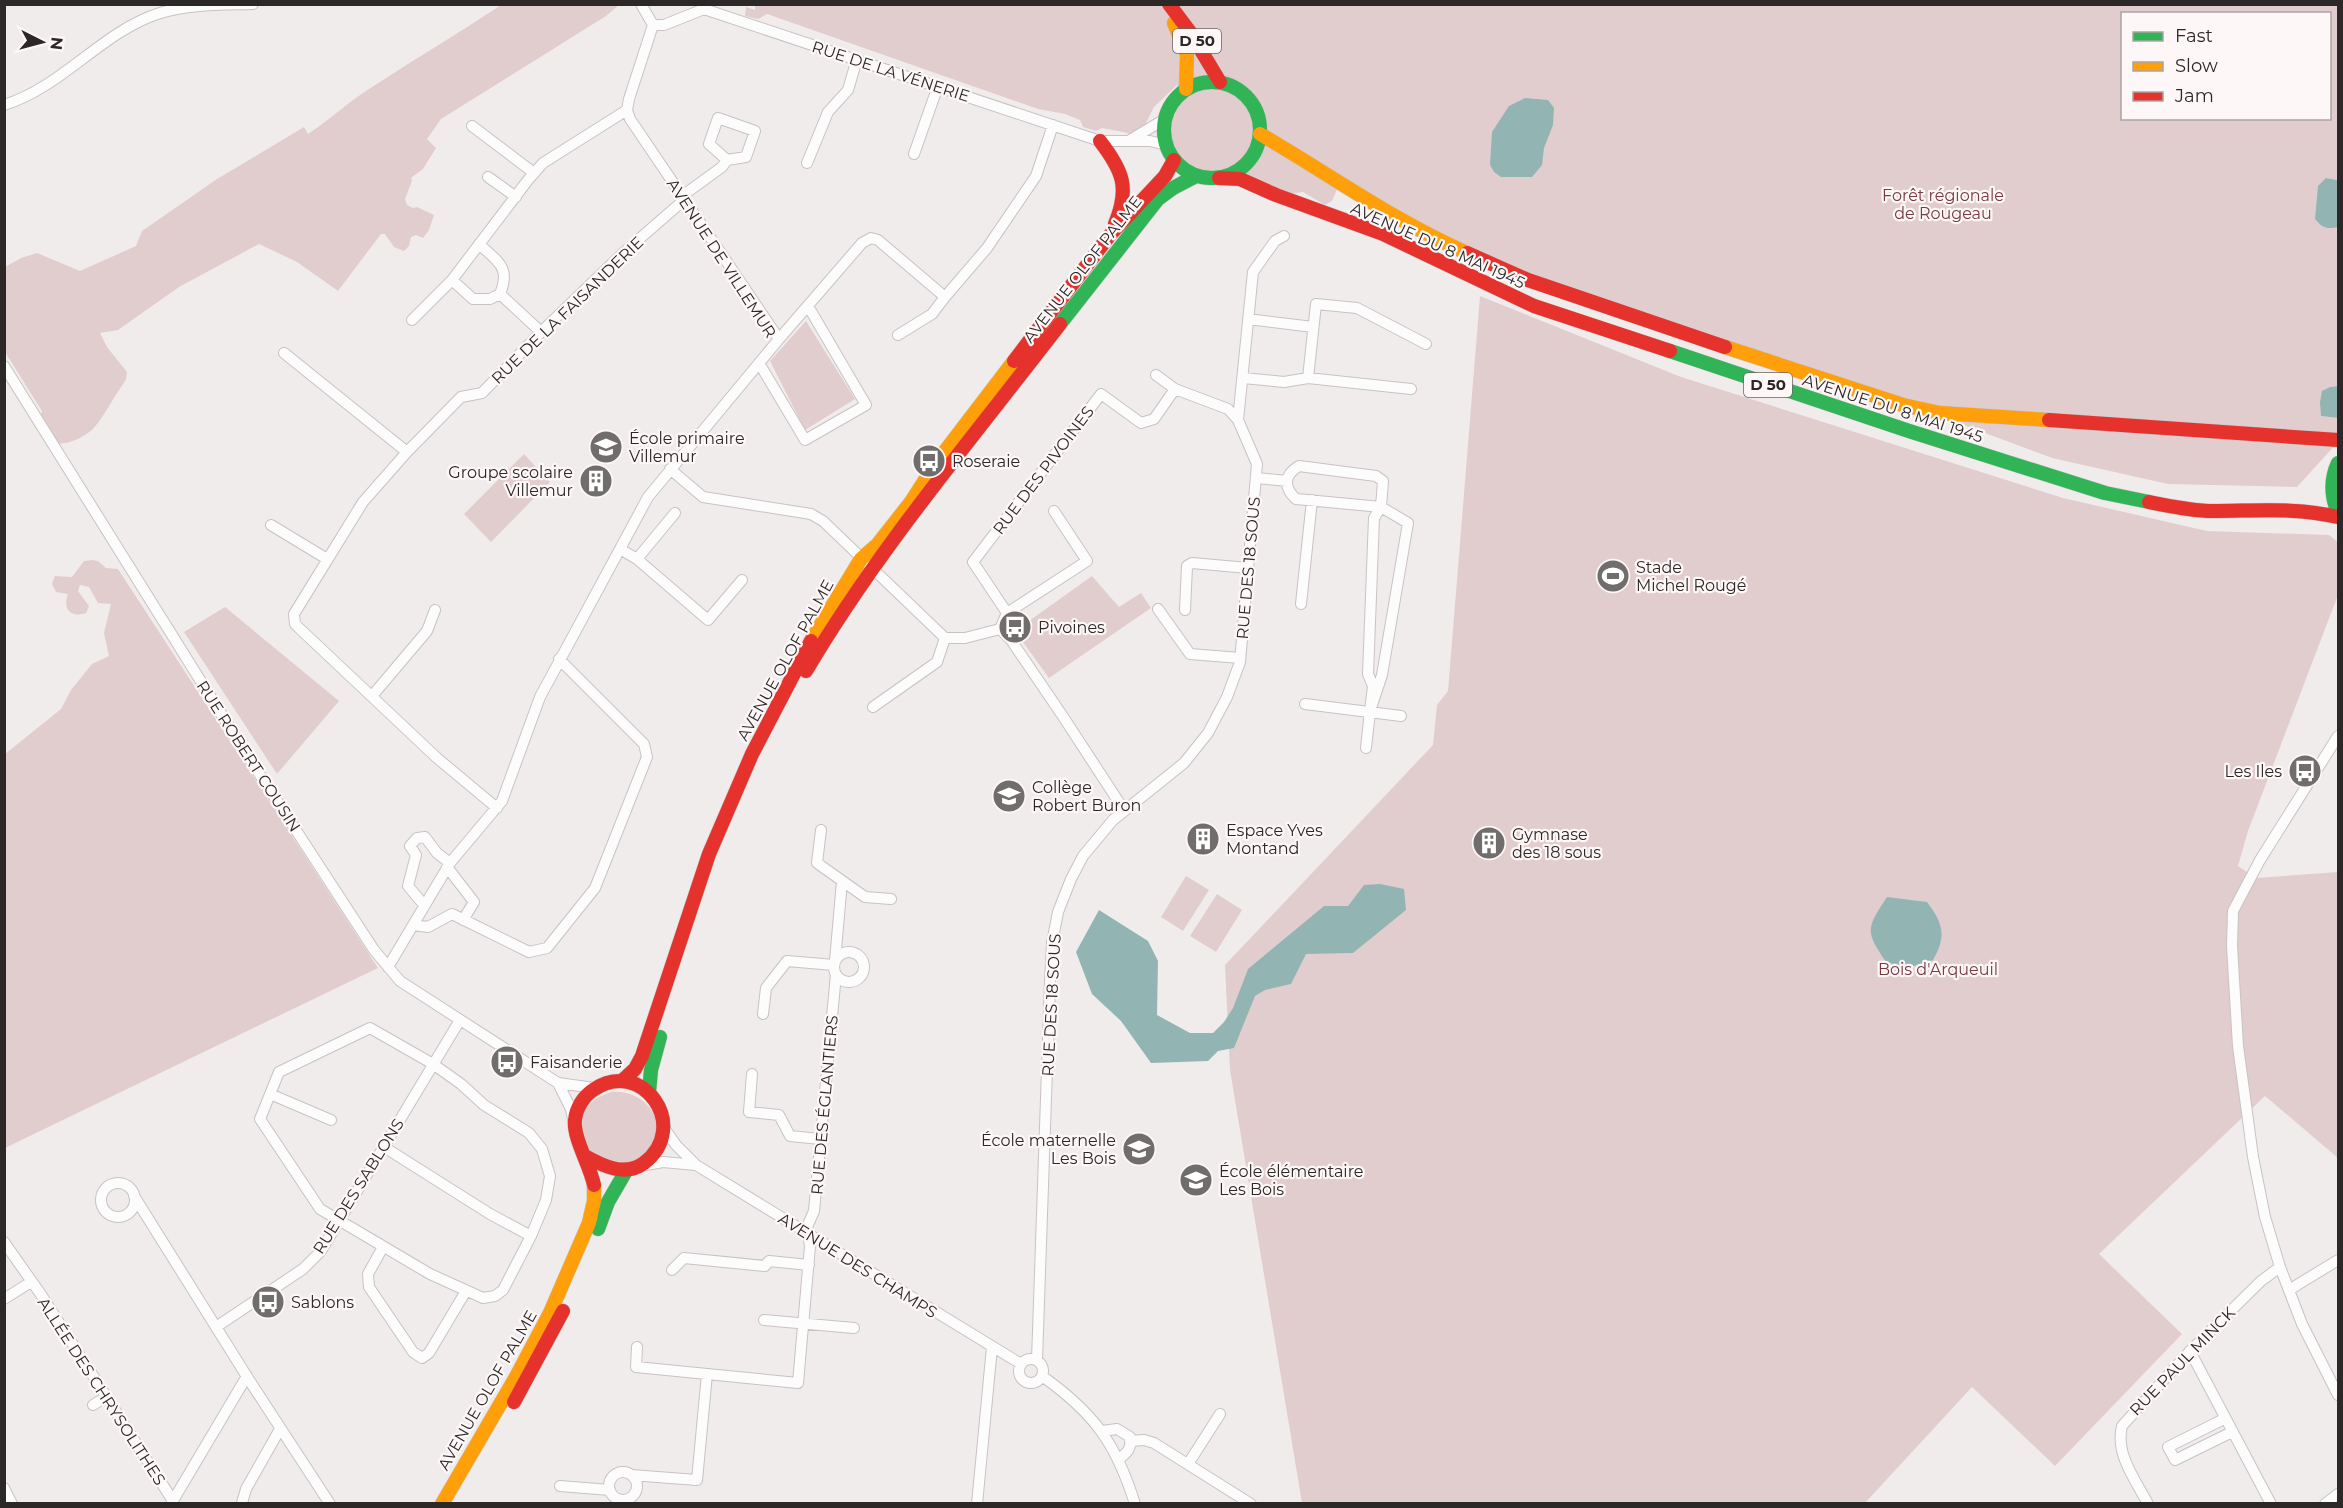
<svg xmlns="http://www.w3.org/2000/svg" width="2343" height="1508" viewBox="0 0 2343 1508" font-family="Montserrat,sans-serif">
<rect width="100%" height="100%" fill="#f1ecec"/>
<path fill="#e2cdce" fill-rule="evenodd" d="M755 4 2338 5V180L2326 178 2328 227H2338V386L2330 387 2321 416 2338 418V442L2297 487 2168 484 2052 458 1799 364 1529 275 1435 233 1342 178 1332 201 1325 205 1303 192 1289 194C1255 186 1170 178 1168 134 1167 118 1177 112 1179 99 1180 95 1178 89 1177 85L1154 107 1143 129 1133 134 1102 128 1096 131 1083 127 1080 120 1065 114 1038 109 767 14 758 19 745 16 746 7 755 10ZM2122 14H2330V118H2122Z
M501 5H619L606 16 441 119 427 139 436 148 423 169 411 178 412 181 405 199 407 205 413 208 417 207 434 215 429 230 423 238 416 235 411 237 409 246 404 251 394 247 385 234H381L338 291 297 262 259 244 179 287 118 330 100 333 107 347 127 372 126 380C116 393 102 420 93 429 83 438 66 446 53 443L40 418 42 411 5 352V267L21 258 37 253 80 271 136 246 142 231 217 179 304 127 308 134C331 119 349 101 372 87 415 59 459 33 501 5Z
M1480 296 1681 377 2063 498 2207 531 2329 535 2338 542V595L2248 831 2238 866 2256 878 2338 872V1158L2265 1096 2099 1254 2182 1334 2055 1466 1972 1387 1865 1503H1302L1230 1070 1225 965 1433 745 1437 705 1448 691Z
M806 321 855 399 805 430 770 361Z
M524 454 550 482 491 542 464 514Z
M92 560 98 561 106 568 118 569 378 968 5 1148V754L61 709 71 690 92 664 109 656 104 633 111 604 98 603 89 587 80 585 78 591 89 606 86 613C71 618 62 610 68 594L56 592 52 584 55 576 72 577 84 561Z
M1092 576 1119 607 1141 593 1151 608 1049 678 1015 631Z
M225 607 339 701 277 774 184 632Z
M1186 876 1209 890 1183 931 1161 917Z
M1217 894 1242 910 1216 952 1190 936Z
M611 1092C638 1089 663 1111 656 1139 654 1149 641 1158 635 1165L591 1156C581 1126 573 1105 611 1092Z"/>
<path fill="#92b5b3" d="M1525 98 1548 100 1554 108 1553 125 1544 148 1542 165 1532 177H1501L1494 172 1490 165 1492 132 1509 106Z
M2326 178 2338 180V227C2328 229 2323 229 2315 219L2318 186Z
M2338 386V418L2321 416 2320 402 2322 391 2330 387Z
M1380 884 1404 889 1406 910 1353 953 1306 954 1291 984 1265 990 1255 996 1234 1048 1218 1051 1208 1061 1151 1063 1121 1021 1092 994 1076 952 1099 910 1148 941 1158 961 1157 1015 1190 1033H1213L1224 1022 1233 1008 1248 969 1324 906H1348L1364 885Z
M1887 897 1927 902C1943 923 1947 936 1933 960L1908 968 1886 962C1865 931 1866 929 1887 897Z"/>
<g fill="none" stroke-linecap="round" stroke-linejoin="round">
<g stroke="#c7c3c3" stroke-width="12">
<path id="street" d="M653 25H664L704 9 1100 141H1150L1166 145
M4 105C62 87 101 33 157 14 187 4 222 5 253 4
M718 118 755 131 746 157 727 160 709 144Z
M472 126 534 173
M1130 140 1165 119
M914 154 938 86
M807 163 828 112 848 90 857 59
M488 177 516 197
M682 196 722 167 727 160
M452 280 473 299H490L500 294C511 267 498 262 479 244
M500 294 541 332
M1248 319 1313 327
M412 320 452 280 528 180 543 163 627 110
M898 335 932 314 945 297
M779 339 862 243 871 238 878 240 945 297 987 248 1036 176 1053 125
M284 353 407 452
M759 363 805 440 866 405 808 306
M4 366 245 752 374 950 400 981 558 1083 594 1088
M1243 378 1284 382 1308 378 1316 304 1357 308 1426 344
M1308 378 1411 389
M1238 420 1253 272 1275 241 1284 236
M1299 466 1376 476 1383 481 1381 507 1296 499C1283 487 1284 475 1299 466Z
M670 469 703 497 811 514 823 521 945 638H965L1000 629 1011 640 1062 715 1124 810
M1257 478 1287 481
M1381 507 1408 523 1382 675 1370 711 1373 686 1368 674 1374 518Z
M271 525 327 559
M620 549 637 559 675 513
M637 559 708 620 742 580
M1301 604 1312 500
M1158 609 1190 654 1240 658
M1185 610 1187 566 1192 563 1248 568
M1007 613 1087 561 1054 511
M1000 629 1007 613 973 562 1101 394 1141 423 1154 419 1175 389
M372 696 427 631 435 610
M1305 704 1401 716
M873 707 937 662 945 638
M2338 736 2260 860 2233 911 2232 946 2238 1046 2253 1157 2265 1217 2280 1267 2302 1324 2338 1395
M1366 748 1370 711
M497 808 437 758 299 628 295 624 294 614 363 502 407 452 461 397 482 393 541 332 622 254 684 200
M821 830 817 863 865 897 891 899
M447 867 474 902 463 920
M424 905 408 886 416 855 410 846 417 838 425 837 437 853 450 863
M413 925 428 927 452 914 529 952 547 948 595 888 647 757 644 744 559 659
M834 967a15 15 0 1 1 30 0a15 15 0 1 1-30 0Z
M835 961 842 881
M388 967 450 863 502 801 540 697 648 497 779 339 630 119 627 110 629 99 653 25 641 4
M763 1014 766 988 787 961 834 965
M370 1028 433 1064 461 1084 484 1105 529 1133 542 1149 550 1176 546 1200 531 1236 503 1290 495 1296 483 1298 430 1274 320 1209 260 1119 279 1072Z
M752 1074 749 1112 779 1115 790 1136 820 1139
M558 1083 571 1109 573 1119
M270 1094 331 1120
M664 1128 676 1145 696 1165 1021 1364
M384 1147 490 1214 531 1236
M646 1165 663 1162 696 1165
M101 1200a17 17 0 1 1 34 0a17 17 0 1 1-34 0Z
M134 1196 251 1383 330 1504
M4 1242 42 1296 173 1501
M383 1247 368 1274 369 1287 413 1352 422 1358 429 1353 466 1291
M672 1270 684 1258 765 1266 769 1261 809 1265
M2289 1290 2338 1260
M4 1299 31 1282
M764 1320 854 1328
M216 1327 303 1269 321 1251 460 1020
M637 1347 636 1367 707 1374
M2190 1351 2271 1504
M1019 1371a12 12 0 1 1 24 0a12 12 0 1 1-24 0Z
M1037 1360 1050 982 1052 943 1058 912 1071 879 1083 856 1113 820 1184 763 1208 733 1227 697 1240 662 1257 464 1238 420 1228 409 1175 389 1156 375
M1042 1376C1094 1413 1116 1443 1135 1504
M93 1405 106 1397
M2224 1419 2168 1447 2175 1460 2232 1432
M1102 1431 1117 1429 1130 1437C1132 1448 1128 1452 1119 1459
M1130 1441 1144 1440 1154 1443 1251 1504
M1188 1464 1220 1414
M609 1486a14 14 0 1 1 28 0a14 14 0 1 1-28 0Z
M631 1475 697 1480 707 1374 798 1383 810 1246 807 1227 814 1211 836 974
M560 1486 610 1490
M4 1488 12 1504
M242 1503 246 1489 280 1429
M171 1504 247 1376
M977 1504 992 1347
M2148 1504C2135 1479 2115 1454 2122 1426L2190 1351 2261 1281 2280 1267
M2325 1504 2338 1494"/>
</g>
<g stroke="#c7c3c3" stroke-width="15">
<path id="fast" d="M1164 130a48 48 0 1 1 96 0a48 48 0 1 1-96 0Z
M1060 324 1158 199 1173 188 1196 176
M1670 351 1909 431 2105 493 2149 502
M2338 463C2330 480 2331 496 2338 513
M649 1092 651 1070 660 1037
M598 1229 608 1202 626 1171"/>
</g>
<g stroke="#c7c3c3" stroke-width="15">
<path id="slow" d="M1174 23 1187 54 1186 89
M1260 134C1329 174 1394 221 1467 253
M1725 347 1903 405 1940 413 2049 420
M811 641 861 559 878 544 911 502 936 463 1014 361
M442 1504 516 1377 550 1313 589 1223 594 1201V1185"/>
</g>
<g stroke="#c7c3c3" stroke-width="15">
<path id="jam" d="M1169 4 1190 32 1220 82
M1100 141C1123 171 1130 188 1115 224
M1219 178 1240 179 1276 195 1383 234 1534 306 1670 351
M1467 253 1528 280 1725 347
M1014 361 1109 236 1165 176 1174 160
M2049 420 2338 440
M2149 502C2169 506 2193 511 2213 511 2256 511 2296 507 2338 517
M806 671C878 549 974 436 1060 324
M622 1081 635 1069 642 1056 709 854 752 754 811 641
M585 1156C603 1166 625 1177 644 1163 692 1126 641 1056 593 1090 584 1096 576 1108 575 1120 573 1138 590 1165 594 1185
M514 1402 563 1311"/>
</g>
<use href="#street" stroke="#fdfcfc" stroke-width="10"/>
<use href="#fast" stroke="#30b455" stroke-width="14"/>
<use href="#slow" stroke="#ff9f0a" stroke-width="14"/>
<use href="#jam" stroke="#e5322d" stroke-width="14"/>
</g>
<defs>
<g id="school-disc" transform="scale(1.725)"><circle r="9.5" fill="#716d6d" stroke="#fef7f8"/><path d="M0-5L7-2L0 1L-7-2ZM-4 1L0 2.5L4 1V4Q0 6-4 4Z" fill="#fff"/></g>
<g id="bus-disc" transform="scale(1.725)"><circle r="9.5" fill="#716d6d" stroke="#fef7f8"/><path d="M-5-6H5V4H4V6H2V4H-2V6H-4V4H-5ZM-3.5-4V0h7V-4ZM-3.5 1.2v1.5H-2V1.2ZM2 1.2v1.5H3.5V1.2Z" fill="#fff"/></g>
<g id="building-disc" transform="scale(1.725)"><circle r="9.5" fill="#716d6d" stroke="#fef7f8"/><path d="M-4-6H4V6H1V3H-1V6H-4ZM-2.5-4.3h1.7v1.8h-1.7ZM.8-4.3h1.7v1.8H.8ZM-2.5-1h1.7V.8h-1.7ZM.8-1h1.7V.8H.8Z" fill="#fff"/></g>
<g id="stadium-disc" transform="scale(1.725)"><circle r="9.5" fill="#716d6d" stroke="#fef7f8"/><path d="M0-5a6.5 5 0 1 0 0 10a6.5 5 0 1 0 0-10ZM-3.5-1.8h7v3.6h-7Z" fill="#fff"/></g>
</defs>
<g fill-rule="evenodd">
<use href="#school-disc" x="606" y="447"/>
<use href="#bus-disc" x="929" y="461"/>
<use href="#building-disc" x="596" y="481"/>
<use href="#stadium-disc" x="1613" y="576"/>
<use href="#bus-disc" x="1015" y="627"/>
<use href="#bus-disc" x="2305" y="771"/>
<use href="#school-disc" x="1009" y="796"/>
<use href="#building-disc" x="1203" y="839"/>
<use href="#building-disc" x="1489" y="843"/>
<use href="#bus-disc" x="507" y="1062"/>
<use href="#school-disc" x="1139" y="1149"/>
<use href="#school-disc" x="1196" y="1180"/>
<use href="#bus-disc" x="268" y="1302"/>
</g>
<g text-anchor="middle" stroke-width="4.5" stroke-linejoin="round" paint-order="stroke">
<g fill="#fef7f8" stroke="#6b6666" stroke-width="1.5">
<rect x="1173" y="29" width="48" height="24" rx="4.5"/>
<rect x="1744" y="373" width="48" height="24" rx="4.5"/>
</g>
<g font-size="15" font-weight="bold" fill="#2c2828">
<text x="1197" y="46">D 50</text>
<text x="1768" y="390">D 50</text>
</g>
<g font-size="16" fill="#2c2828" stroke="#fef7f8">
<text transform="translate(891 71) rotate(18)" y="6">RUE DE LA VÉNERIE</text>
<text transform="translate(1438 245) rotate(24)" y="6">AVENUE DU 8 MAI 1945</text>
<text transform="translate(722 258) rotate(57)" y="6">AVENUE DE VILLEMUR</text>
<text transform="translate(1082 269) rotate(-52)" y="6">AVENUE OLOF PALME</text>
<text transform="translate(567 310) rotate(-44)" y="6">RUE DE LA FAISANDERIE</text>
<text transform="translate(1893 408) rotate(18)" y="6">AVENUE DU 8 MAI 1945</text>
<text transform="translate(1043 470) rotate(-53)" y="6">RUE DES PIVOINES</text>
<text transform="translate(1248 568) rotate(-85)" y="6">RUE DES 18 SOUS</text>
<text transform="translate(785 660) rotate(-61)" y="6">AVENUE OLOF PALME</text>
<text transform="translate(249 756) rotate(57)" y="6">RUE ROBERT COUSIN</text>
<text transform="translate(1051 1005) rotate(-87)" y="6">RUE DES 18 SOUS</text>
<text transform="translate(824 1105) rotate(-85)" y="6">RUE DES ÉGLANTIERS</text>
<text transform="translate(358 1186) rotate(-58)" y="6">RUE DES SABLONS</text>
<text transform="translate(858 1265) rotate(32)" y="6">AVENUE DES CHAMPS</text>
<text transform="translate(2182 1361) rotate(-46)" y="6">RUE PAUL MINCK</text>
<text transform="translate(487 1390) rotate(-60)" y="6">AVENUE OLOF PALME</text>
<text transform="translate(102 1391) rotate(57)" y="6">ALLÉE DES CHRYSOLITHES</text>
</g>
<g font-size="16" fill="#773a42" stroke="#fef7f8">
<text x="1943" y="201">Forêt régionale<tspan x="1943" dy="18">de Rougeau</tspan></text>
<text x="1938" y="975">Bois d'Arqueuil</text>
</g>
<g font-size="16" fill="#2c2828" stroke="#fef7f8" text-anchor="start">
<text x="629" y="444">École primaire<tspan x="629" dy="18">Villemur</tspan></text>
<text x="952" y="467">Roseraie</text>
<text x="573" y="478" text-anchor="end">Groupe scolaire<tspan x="573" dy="18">Villemur</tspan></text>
<text x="1636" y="573">Stade<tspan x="1636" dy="18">Michel Rougé</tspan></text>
<text x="1038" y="633">Pivoines</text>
<text x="2282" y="777" text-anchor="end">Les Iles</text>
<text x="1032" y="793">Collège<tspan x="1032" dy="18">Robert Buron</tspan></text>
<text x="1226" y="836">Espace Yves<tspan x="1226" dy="18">Montand</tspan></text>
<text x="1512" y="840">Gymnase<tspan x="1512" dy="18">des 18 sous</tspan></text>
<text x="530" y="1068">Faisanderie</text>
<text x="1116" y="1146" text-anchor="end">École maternelle<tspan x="1116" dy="18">Les Bois</tspan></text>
<text x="1219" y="1177">École élémentaire<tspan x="1219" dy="18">Les Bois</tspan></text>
<text x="291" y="1308">Sablons</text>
</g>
</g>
<rect width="2343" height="1508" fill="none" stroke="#2c2828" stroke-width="12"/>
<rect x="2121" y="12" width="210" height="108" fill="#fef7f8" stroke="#aaa4a5" stroke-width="1.5"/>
<rect x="2133" y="32" width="30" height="9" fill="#30b455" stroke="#aaa4a5" stroke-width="1.5"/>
<text x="2175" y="42" font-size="18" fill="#2c2828">Fast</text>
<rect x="2133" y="62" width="30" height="9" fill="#ff9f0a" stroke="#aaa4a5" stroke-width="1.5"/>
<text x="2175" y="72" font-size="18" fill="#2c2828">Slow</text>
<rect x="2133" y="92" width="30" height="9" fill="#e5322d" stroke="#aaa4a5" stroke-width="1.5"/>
<text x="2175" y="102" font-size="18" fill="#2c2828">Jam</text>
<g transform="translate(42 42) rotate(96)" stroke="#fef7f8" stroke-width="4.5" paint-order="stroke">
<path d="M0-4.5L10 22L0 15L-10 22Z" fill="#2c2828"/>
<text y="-9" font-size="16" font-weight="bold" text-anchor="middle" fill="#2c2828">N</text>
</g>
</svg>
